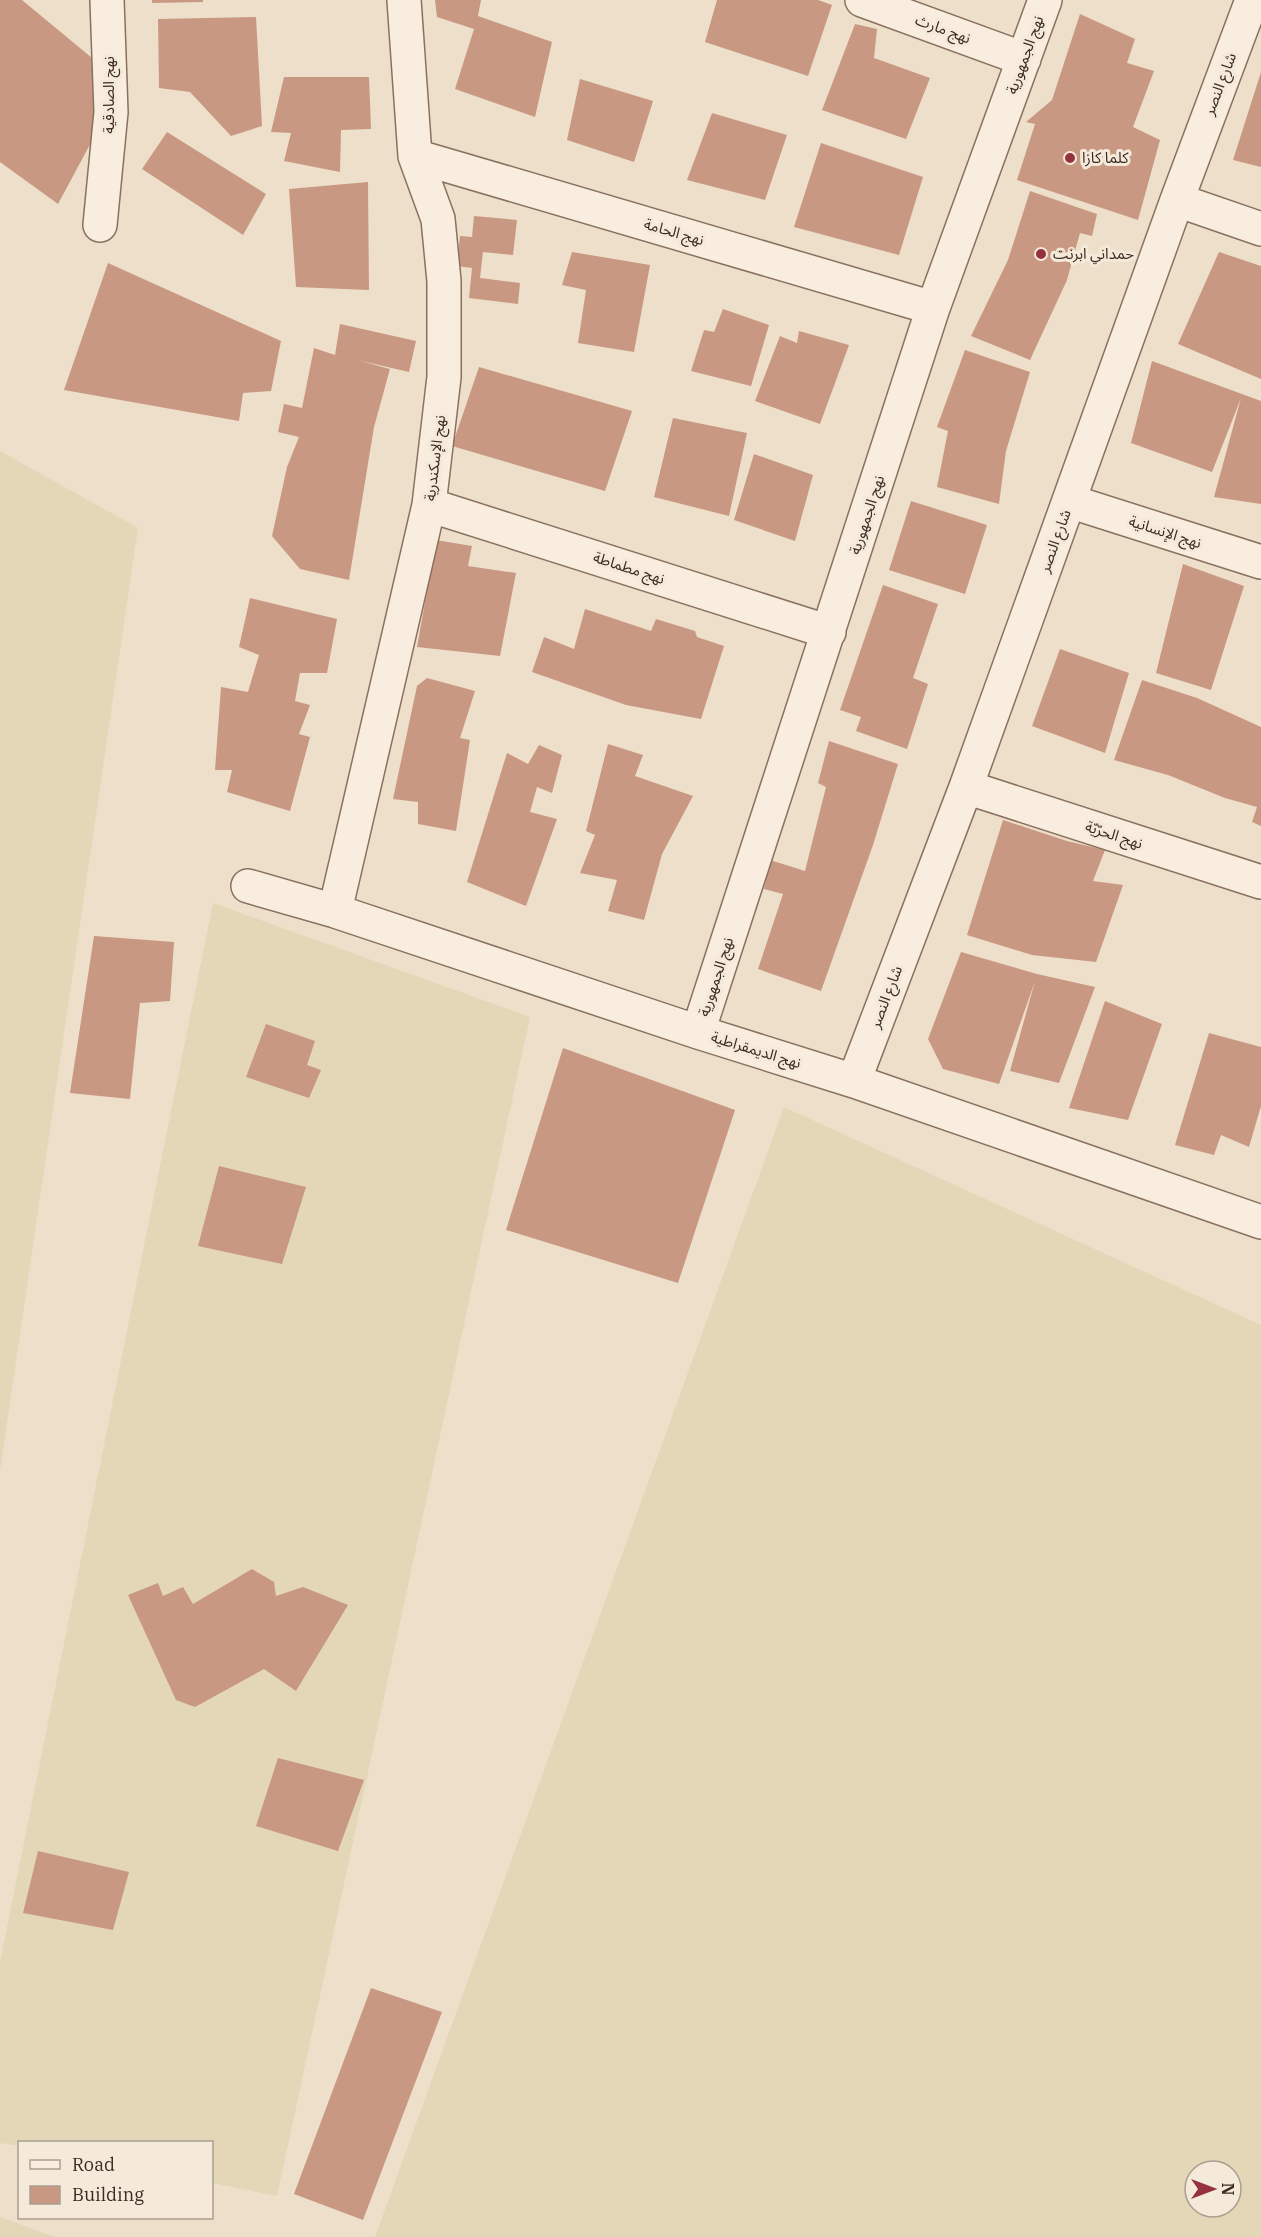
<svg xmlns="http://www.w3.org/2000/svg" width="1261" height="2237" viewBox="0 0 1261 2237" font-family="'IBM Plex Serif','Noto Sans Arabic',serif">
<rect width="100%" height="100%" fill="#eddfca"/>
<path fill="#e3d7b8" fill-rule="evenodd" d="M0 451 138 528 0 1471Z
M213 903 530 1017 277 2196 212 2183V2142H20L19 2146 0 2143V1962Z
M784 1107 1261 1325V2237H375ZM1195 2171H1231V2207H1195Z
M0 2217 55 2237H0Z"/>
<path fill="#c99882" d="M0 0H22L92 58 94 137 58 204 0 162Z
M152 0H203V2L152 3Z
M435 0H481L478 16 552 42 535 117 455 89 474 29 437 17Z
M717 0H818L832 5 808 76 705 42Z
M1080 14 1135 39 1127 63 1154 71 1133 127 1160 140 1138 220 1017 180 1035 124 1026 122 1052 100Z
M256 17 262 126 231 136 190 92 159 88 158 19Z
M855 24 877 29 874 58 930 78 906 139 822 110Z
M1261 72V167L1233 160Z
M284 77H369L371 129 341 130 340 172 284 161 291 133 271 132Z
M580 79 653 101 634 162 567 140Z
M712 113 787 135 765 200 687 180Z
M167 132 266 194 243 235 142 169Z
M821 143 923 177 899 255 794 227Z
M368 182 369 290 296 287 289 189Z
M1030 191 1097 214 1092 236 1080 233 1067 280 1030 360 971 336 1008 260Z
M474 216 517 220 513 255 483 252 480 278 520 283 518 304 469 298 472 268 457 266 460 236 472 237Z
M572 252 650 265 634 352 578 343 586 290 562 285Z
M1219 252 1261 266V379L1178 344Z
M108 263 281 341 271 391 243 393 239 421 64 390Z
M723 309 769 325 751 386 691 371 704 330 714 332Z
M340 324 416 341 409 372 357 360 390 369 374 427 349 580 300 569 272 536 287 467 299 437 278 432 284 404 302 408 314 348 335 355Z
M799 331 849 345 820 424 755 401 780 336 797 343Z
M965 350 1030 372 1006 451 999 504 937 487 948 431 937 427Z
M1152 361 1261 401V504L1214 497 1241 398 1212 472 1131 443Z
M479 367 632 411 605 491 452 446Z
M673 418 747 433 729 516 654 497Z
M754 454 813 475 795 541 734 520Z
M911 501 987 525 965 594 889 570Z
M436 540 472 546 468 566 516 573 500 656 417 647Z
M1183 564 1244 586 1211 690 1156 673Z
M883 585 938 604 913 678 928 684 907 749 856 731 861 717 840 710Z
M250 598 337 619 327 673H300L295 701 310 705 299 734 310 737 290 811 227 792 232 770H215L221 687 248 692 259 655 239 647Z
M585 609 651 631 656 619 695 631 697 637 724 646 701 719 626 705 532 672 544 637 574 649Z
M1060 649 1129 673 1105 753 1032 726Z
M427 678 475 691 460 738 470 740 456 831 418 824V802L393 799 417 686Z
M1142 680 1197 698 1261 727V826L1252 822 1257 807 1225 798 1168 775 1114 760Z
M829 741 898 764 873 845 821 991 758 969 783 894 764 889 770 860 805 871 826 787 818 783Z
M608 744 643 755 635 776 693 796 662 854 644 920 608 911 617 880 580 873 595 835 586 831Z
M539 745 562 755 552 793 537 787 530 812 557 819 526 906 467 882 507 753 528 764Z
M1003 820 1067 841 1105 850 1093 881 1123 885 1096 962 1032 955 967 935Z
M94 936 174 942 170 1001 140 1003 130 1099 70 1093Z
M961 952 1037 974 1095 987 1059 1083 1010 1071 1035 981 999 1084 943 1069 928 1039Z
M1105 1001 1162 1024 1128 1120 1069 1108Z
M266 1024 315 1041 307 1065 321 1070 309 1098 246 1077Z
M1209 1033 1261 1047V1106L1249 1147 1221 1135 1214 1155 1175 1145Z
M563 1048 735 1110 678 1283 506 1230Z
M219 1166 306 1187 282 1264 198 1246Z
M252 1569 274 1582 276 1596 303 1587 348 1605 296 1691 264 1669 195 1707 176 1700 128 1595 158 1583 163 1596 183 1587 193 1604Z
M278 1758 364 1780 338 1851 256 1826Z
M38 1851 129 1872 113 1930 23 1913Z
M371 1988 442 2012 363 2220 294 2194Z"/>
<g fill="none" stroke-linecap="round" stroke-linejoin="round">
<g stroke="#8a715f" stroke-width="36">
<path id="street" d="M862 0 1024 59
M415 156 933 308
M1177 200 1261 229
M100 225 111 112 107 0
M1069 501 1261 562
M429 505 829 632
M966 787 1261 882
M248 886 335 911 698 1032 854 1081 1261 1222
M335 911 429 505 444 377V281L438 219 415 156 404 0
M698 1032 933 308 1045 0
M854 1081 966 787 1177 200 1252 0"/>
</g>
<use href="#street" stroke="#f8edde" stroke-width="33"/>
</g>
<g fill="#96323d" stroke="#f5eada" stroke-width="2">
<circle cx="1070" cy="158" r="6"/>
<circle cx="1041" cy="254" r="6"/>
</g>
<g text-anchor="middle" stroke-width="6" stroke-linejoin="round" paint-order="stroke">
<g font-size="15" fill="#3b2b22" stroke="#f5eada">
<text transform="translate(943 29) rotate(20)" y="5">نهج مارث</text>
<text transform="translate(1025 55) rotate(-70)" y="5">نهج الجمهورية</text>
<text transform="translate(1220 84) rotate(-69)" y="5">شارع النصر</text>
<text transform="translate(109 95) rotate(-90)" y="5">نهج الصادقية</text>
<text transform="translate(674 232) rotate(16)" y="5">نهج الحامة</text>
<text transform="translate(435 458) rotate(-83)" y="5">نهج الإسكندرية</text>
<text transform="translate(867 515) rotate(-72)" y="5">نهج الجمهورية</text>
<text transform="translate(1165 532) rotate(18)" y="5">نهج الإنسانية</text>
<text transform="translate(1055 541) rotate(-70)" y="5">شارع النصر</text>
<text transform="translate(629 568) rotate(18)" y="5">نهج مطماطة</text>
<text transform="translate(1114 835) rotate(18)" y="5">نهج الحرّيّة</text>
<text transform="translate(716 977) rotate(-72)" y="5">نهج الجمهورية</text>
<text transform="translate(886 997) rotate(-69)" y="5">شارع النصر</text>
<text transform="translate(756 1050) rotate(17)" y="5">نهج الديمقراطية</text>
</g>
<g font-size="15" fill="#3b2b22" stroke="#f5eada" text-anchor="start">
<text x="1082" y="163">كلما كازا</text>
<text x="1053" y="259">حمداني ابرنت</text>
</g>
</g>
<rect x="18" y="2141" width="195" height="78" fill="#f5eada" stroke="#ab9e90" stroke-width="1.5"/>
<rect x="30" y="2160" width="30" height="9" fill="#f8edde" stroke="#ab9e90" stroke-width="1.5"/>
<text x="72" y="2171" font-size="18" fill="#3b2b22">Road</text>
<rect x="30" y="2186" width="30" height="18" fill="#c99882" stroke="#ab9e90" stroke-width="1.5"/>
<text x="72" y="2201" font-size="18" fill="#3b2b22">Building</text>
<g transform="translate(1213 2189) rotate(90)"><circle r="28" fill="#f5eada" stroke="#ab9e90" stroke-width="1.5"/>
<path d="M0-4.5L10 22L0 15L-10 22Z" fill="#96323d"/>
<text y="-9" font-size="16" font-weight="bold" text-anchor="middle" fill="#3b2b22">N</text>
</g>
</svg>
